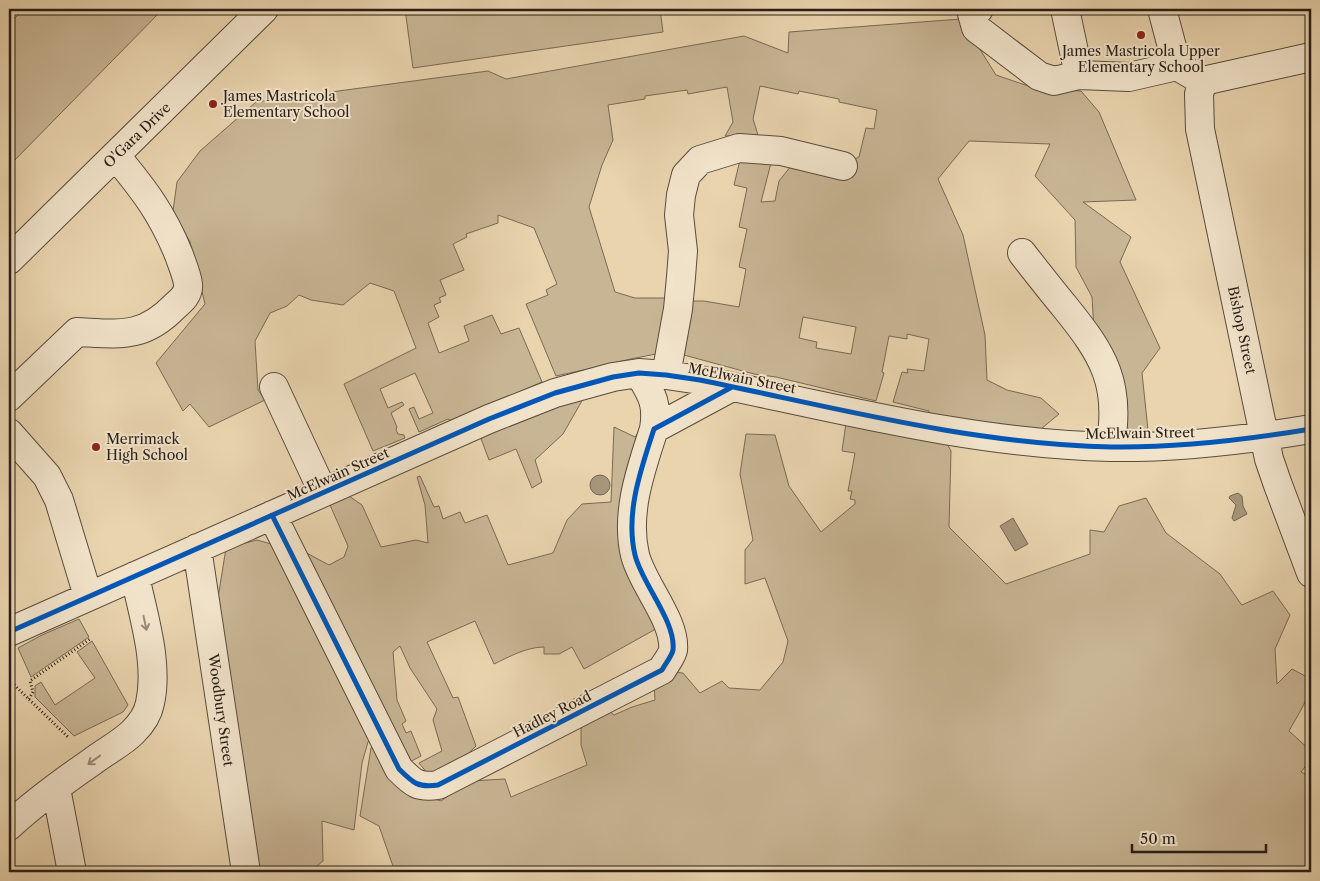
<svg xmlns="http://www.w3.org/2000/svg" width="1320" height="881" viewBox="0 0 1320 881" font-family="'Libre Caslon Text',serif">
<rect width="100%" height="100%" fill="#e9d4ae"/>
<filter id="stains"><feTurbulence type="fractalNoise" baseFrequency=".004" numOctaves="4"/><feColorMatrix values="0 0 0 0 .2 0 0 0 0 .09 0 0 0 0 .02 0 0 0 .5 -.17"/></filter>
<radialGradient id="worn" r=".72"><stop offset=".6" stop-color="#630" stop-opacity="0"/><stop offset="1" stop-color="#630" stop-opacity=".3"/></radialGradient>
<path fill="#c8b594" stroke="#786a56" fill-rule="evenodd" d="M24 9H163L9 166V24Z
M405 9H660L663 32 413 68Z
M961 19 996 75 1034 88 1081 91 1099 112 1136 200 1083 202 1131 237 1120 262 1160 348 1142 373 1148 430 1137 436 1114 417 1095 347 1092 297 1076 267 1075 220 1035 176 1050 144 969 141 938 179 963 235 985 335 987 380 1007 390 1041 398 1059 414 1041 429 973 436 929 427V411L893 402 902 372 908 373 907 369 924 371 929 339 907 334V339L889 336 882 372 884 373 876 401 776 377 754 374 684 355 692 301H704L739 307 746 269 739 267 747 229 739 227 747 188 734 185 740 160 771 163 761 202 775 201 779 181 791 166 822 175 859 157 866 128 874 129 877 110 839 102V99L799 91 798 94 760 86 753 119 758 135 725 136 733 122 727 87 688 94 687 90 645 96V99L608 105 613 140 602 165 589 207 615 292 635 298H668L656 354C622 360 590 369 556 376L526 304 548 295 546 290 557 284 534 228 498 215V223L466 234 467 237 453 244 464 270 440 280 446 295 439 298 441 302 434 305 439 317 428 323 439 353 469 341 464 326 492 315 501 334 519 328 542 382 452 421 448 419 419 432 409 409 414 407 419 419 433 413 415 373 380 389 388 408 402 402 404 405 391 413 397 427 396 430 398 434 404 435 405 438 373 451 344 384 416 348 394 291 370 283 343 305 311 300 299 295 287 306 270 313 255 341 258 390 265 400 209 427 190 404 183 411 156 363 205 304 190 242 173 211 177 182 200 151 256 102 488 71 506 79 744 36 788 53 789 32ZM803 317 856 327 851 354 816 348 817 342 799 338Z
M583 399 563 434 535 460 542 482 532 488 516 449 489 460 480 436 536 411Z
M846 423 944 438 951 451 949 527 1006 584 1090 554V530L1104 532 1119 506 1146 498 1166 533 1220 574 1241 604 1242 605 1273 591 1290 615 1275 649 1277 684 1292 669 1311 679C1311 697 1297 716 1289 731L1311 751V759L1301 772 1311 777V872H409V871L395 872 379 826 360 816 371 748 377 741 424 796 441 801 470 781 505 779 511 797 587 765 581 745V722L604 707 614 715 632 707 655 700 654 682 671 672 683 673 700 693 722 681 729 688 760 690 783 662 788 641 765 578 745 584V550L753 540 740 474 746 434 775 435 789 486 821 532 855 504V500L850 499 852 491H848L855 453 842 451Z
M614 427 635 437 641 429 629 481 657 616 654 630 584 669 572 647 559 654H544V647C526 647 509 657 494 664L475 621 427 642 453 698 458 697 476 746 462 760 431 778 419 763 442 751 433 720 437 709 410 668 400 646 393 652 397 700 406 721 402 724 406 733 411 731 421 756 404 765 303 551 329 565 344 557 348 546 330 505 346 494 362 505 381 547 416 540 428 543 425 505 417 477 420 476 434 507 439 506 443 519 460 512 465 523 487 515 508 565 553 553 567 520 582 504 611 502Z
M257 540 289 549 380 731 368 742 362 763 354 830 322 821 323 861 317 866 318 872H253L218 598 226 548Z
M79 619 89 637 31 677 18 648 42 635Z
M92 641 128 705 123 712 74 736 35 697V686L41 682 55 705 95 678 77 652Z"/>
<path fill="#a7967b" stroke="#746653" d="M590 485a10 10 0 1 1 20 0a10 10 0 1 1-20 0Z
M1238 493 1242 496 1243 506 1247 514 1234 521 1232 518 1236 505 1229 498 1230 496Z
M1013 518 1028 544 1015 551 1000 526Z"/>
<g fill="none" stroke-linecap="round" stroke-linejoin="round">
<g stroke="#584c3e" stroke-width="30">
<path id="minor" d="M979 9 971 10 976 28 1039 76 1054 81 1079 75
M1065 9 1079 75 1129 77 1177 66 1203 81
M1162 9 1177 66
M1203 81 1199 94 1200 129 1269 459 1278 485 1311 573
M1203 81 1311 57
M1022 253C1036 271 1050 289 1065 307 1103 354 1122 384 1110 447
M9 260 264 9
M639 373C652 395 658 403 654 429
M666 375 678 309 681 277 683 251 679 215 681 195 686 175 700 160 739 148 781 151 843 166
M274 387 323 492
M9 397 77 332C120 334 143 339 175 306 182 300 189 294 188 284 187 275 182 264 179 255 162 213 144 190 116 156
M9 433 47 476 59 500 88 596
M272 515 399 769C413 783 418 788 438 785L662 670C665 664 672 656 673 650 676 621 642 584 635 555 625 513 641 469 654 429L732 387
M197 548 246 872
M9 632 489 419 555 393 613 377 639 373 666 375 700 380C837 408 972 444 1111 447 1179 448 1245 440 1311 429
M56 788 72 872
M9 826C35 802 64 781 93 761 106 751 122 743 133 732 141 724 148 714 150 703 159 663 143 615 135 576"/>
</g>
<path stroke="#281e18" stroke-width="3" stroke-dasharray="1 2.5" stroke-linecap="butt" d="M9 680 68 737
M29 699 33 692 30 681 90 639"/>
<use href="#minor" stroke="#f1e3ca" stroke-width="28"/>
<g stroke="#f1e3ca" stroke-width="8">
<path id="cycleway" d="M272 515 399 769C413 783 418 788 438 785L662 670C665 664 672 656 673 650 676 621 642 584 635 555 625 513 641 469 654 429L732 387
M9 632 489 419 555 393 613 377 639 373 666 375 700 380C837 408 972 444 1111 447 1179 448 1245 440 1311 429"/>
</g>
<use href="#cycleway" stroke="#0057b8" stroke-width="5"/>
</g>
<defs><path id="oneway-shaft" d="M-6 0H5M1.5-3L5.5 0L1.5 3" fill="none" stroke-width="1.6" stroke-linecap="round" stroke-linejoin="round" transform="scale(1.25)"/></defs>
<g stroke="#978a7a">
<use href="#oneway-shaft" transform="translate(145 623) rotate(78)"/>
<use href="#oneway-shaft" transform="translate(94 760) rotate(144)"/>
</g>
<g fill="#8f2418" stroke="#f1e3ca" stroke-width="2">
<circle cx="1141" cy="35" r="5"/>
<circle cx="213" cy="104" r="5"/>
<circle cx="96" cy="447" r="5"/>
</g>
<g text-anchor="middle" stroke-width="4" stroke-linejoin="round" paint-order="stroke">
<g font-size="14" fill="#281e18" stroke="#f1e3ca" text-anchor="start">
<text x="1141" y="56" text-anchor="middle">James Mastricola Upper<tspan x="1141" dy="16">Elementary School</tspan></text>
<text x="223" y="101">James Mastricola<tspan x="223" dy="16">Elementary School</tspan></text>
<text x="106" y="444">Merrimack<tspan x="106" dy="16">High School</tspan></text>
</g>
<g font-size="14" fill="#281e18" stroke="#f1e3ca">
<text transform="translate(137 135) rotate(-44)" y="5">O'Gara Drive</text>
<text transform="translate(1242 330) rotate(78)" y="5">Bishop Street</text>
<text transform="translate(742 378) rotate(11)" y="5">McElwain Street</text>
<text transform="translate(1140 433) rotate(-1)" y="5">McElwain Street</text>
<text transform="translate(338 474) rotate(-24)" y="5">McElwain Street</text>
<text transform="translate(221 710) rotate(82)" y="5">Woodbury Street</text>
<text transform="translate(552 714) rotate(-27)" y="5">Hadley Road</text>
</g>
</g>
<rect width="1320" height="881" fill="none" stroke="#e9d4ae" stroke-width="30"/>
<rect x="10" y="10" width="1300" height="861" fill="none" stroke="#281e18" stroke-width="2.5"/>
<rect x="15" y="15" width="1290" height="851" fill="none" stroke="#281e18"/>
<path d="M1132 844v8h134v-8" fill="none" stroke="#281e18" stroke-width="2.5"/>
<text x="1140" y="844" font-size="15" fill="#281e18" stroke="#f1e3ca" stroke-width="4" paint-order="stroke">50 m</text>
<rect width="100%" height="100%" filter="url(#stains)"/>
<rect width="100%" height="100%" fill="url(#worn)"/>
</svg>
